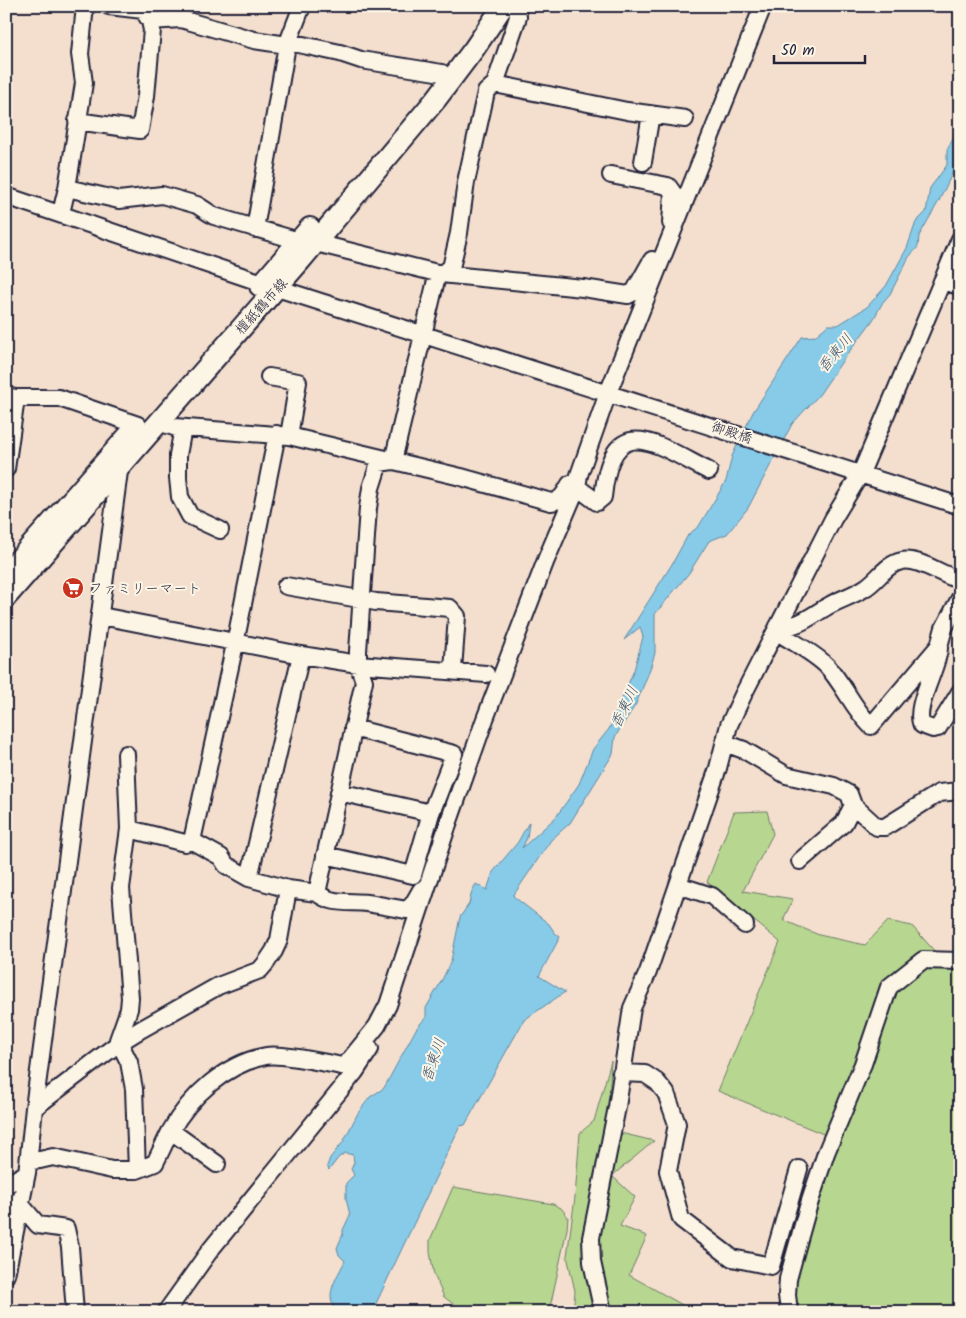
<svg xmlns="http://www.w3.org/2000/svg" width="966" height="1318" viewBox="0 0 966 1318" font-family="Kalam,'Klee One',sans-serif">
<rect width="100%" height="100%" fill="#f4dfce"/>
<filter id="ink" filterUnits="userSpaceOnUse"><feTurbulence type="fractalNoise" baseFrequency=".02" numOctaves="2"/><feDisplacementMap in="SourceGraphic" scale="10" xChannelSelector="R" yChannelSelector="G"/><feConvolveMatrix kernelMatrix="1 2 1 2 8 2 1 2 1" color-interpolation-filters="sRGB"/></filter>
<g filter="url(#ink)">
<path fill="#b7d690" stroke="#6c7c66" d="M767 811 773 834 743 891 793 899 783 920 819 935 865 945 888 921 912 926 947 965 960 958V1312H776L798 1274 838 1140 718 1091 780 942 707 882 734 812Z
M611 1061 608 1130 654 1141 612 1176 635 1197 620 1226 647 1236 629 1275 695 1312H573L575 1291 567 1256 575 1197 580 1133 594 1121Z
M453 1187 553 1204 561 1208 568 1217 567 1229 549 1312H464L444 1297 434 1275 430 1252V1240Z"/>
<path fill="#87cbe8" stroke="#5f87a3" d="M960 124V157L939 201 919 236 918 247 909 257 890 294 883 302 873 320 843 360 819 395 792 424 748 508 727 534 709 541 689 573 655 614V653L649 672 636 704 615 737 613 754 570 823 551 840 513 896 549 924 555 933 560 937 539 976 565 992 524 1020 465 1125 460 1126 372 1312H333C334 1306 331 1302 331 1296 331 1285 340 1271 345 1261L339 1255 337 1248 343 1234V1230L350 1215 346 1199V1183L354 1175 351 1169 354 1163 353 1155 345 1153 339 1157 329 1170 327 1166 330 1158 343 1142 358 1113 370 1097 384 1088 416 1029 426 1017V1008L442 980 451 961 460 917 469 904 472 891 476 884 487 890 493 872 518 842 529 822 527 838 522 848 556 817 579 784 593 749 609 729 634 670 643 637 640 627 624 640 672 564 688 535 699 526 726 481 732 456 753 412 802 337 815 336 828 325H838L867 307 886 286 907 248 916 222 926 212 930 188 947 165V150Z"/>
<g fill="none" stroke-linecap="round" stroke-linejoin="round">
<g stroke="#22223b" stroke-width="20">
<path id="minor" d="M150 21 181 19 254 40 287 45 255 229
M289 42 340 53 361 60 442 73
M287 45 302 6
M495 84 627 111 685 119
M77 121 140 130 146 96 152 30 150 21 143 10 109 6
M643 162 651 114
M611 175 668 186 673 193 671 223
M67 188 119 200 162 195 197 205 214 216 299 241
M6 196 277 288 960 506
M61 213 67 188 84 83 80 54 85 6
M316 243 441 274 583 288 628 295 634 292 652 260
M942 281 960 286
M269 377 298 382 289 436
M6 396 16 398H59L138 425
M158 422 174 427 289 436 461 477 551 502C562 501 565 492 570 484
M183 428 178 455V478L180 497 190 516 220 530
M277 434 235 644 192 841 221 857 226 865 249 878 288 889 317 893 364 681 358 664V651L368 508 371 488 379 463 393 461 437 276 451 268 459 233 466 182 486 92 495 84 518 17 517 6
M6 469 16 398
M577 487 597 502 603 497C612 408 655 444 709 471
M286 586 376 602 450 608 457 616 453 670
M101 616 301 655 358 664 486 674
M778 626C798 629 813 614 830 605 841 599 854 595 865 588 878 580 886 564 902 561 918 557 943 576 960 580
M776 631C792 642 813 652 827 666 844 685 853 708 871 726L939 646 944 628 960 598
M939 648C938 668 913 708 922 725L933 729 938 728 960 692
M725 743 744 750 786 775 834 786 849 794 853 805 877 827H885L939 793 960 791
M126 754 129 829 185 843 192 841
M339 792 431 813
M129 829 121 888 130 998 129 1009 118 1040 129 1062 134 1089 137 1170
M325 855 413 875 431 813 454 754 353 728
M800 861 844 823 853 805
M249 878 301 655
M678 885 712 896 745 925
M317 893C332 905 349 901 367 903 380 905 393 908 407 910L413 904 421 890
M621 1073 645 1074 657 1082 666 1093 677 1124 668 1171 681 1219 732 1258 771 1266 799 1169
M34 1108 119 1043 140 1030 218 986 260 970 266 963 274 951 279 940 288 889
M171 1131 217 1164
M29 1161 40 1160 53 1157 112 1170H137L155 1163C160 1153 165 1142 170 1132 190 1096 225 1064 266 1056 281 1053 325 1063 342 1066L347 1063 377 1026 388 1005 448 824 485 719 546 560 577 487 579 475 608 393 763 6
M6 1185 27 1173
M6 1201 21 1205 38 1225 66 1229 70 1247 75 1312
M6 1275 27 1173 34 1108 120 464
M166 1312 211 1249 355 1072 370 1049
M603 1312 592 1262 591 1238 617 1107 632 1008 648 972 718 768 729 725 744 693 833 519 861 473 960 239
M789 1312 787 1295 788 1279 808 1207 826 1153 863 1064 889 987 923 960 960 961"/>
</g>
<g stroke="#22223b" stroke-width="24">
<path id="major" d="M260 286 310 228
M6 574 129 435
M6 597 300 261 437 98 474 49 503 6"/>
</g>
<use href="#minor" stroke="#fcf5e5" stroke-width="16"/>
<use href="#major" stroke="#fcf5e5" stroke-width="20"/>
</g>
</g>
<defs>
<g id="supermarket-disc" transform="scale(1.125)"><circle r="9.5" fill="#c8321e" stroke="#fcf5e5"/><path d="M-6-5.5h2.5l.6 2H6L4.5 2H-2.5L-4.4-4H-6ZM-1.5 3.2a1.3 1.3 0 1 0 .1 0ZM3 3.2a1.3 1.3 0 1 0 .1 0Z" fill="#fff"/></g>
</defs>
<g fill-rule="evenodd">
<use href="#supermarket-disc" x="73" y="588"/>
</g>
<g text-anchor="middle" stroke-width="4" stroke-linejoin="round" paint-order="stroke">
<g font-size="14" fill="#22223b" stroke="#fcf5e5">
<text transform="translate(261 306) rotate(-48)" y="5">檀紙鶴市線</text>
<text transform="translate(732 432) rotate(18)" y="5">御殿橋</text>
</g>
<g font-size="14" fill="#22223b" stroke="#fcf5e5" text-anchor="start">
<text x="89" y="593">ファミリーマート</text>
</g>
<g font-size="15" font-style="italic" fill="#40556f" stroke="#fcf5e5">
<text transform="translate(835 353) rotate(-50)" y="5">香東川</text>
<text transform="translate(624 707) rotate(-64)" y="5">香東川</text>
<text transform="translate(433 1060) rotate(-71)" y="5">香東川</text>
</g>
</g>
<rect width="966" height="1318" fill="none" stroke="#fcf5e5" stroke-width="25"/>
<rect x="12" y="12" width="941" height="1293" fill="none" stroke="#22223b" stroke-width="2" filter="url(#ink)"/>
<path d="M774 55v8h91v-8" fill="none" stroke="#22223b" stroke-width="2.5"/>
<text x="781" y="55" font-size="15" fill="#22223b" stroke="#fcf5e5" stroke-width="4" paint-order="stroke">50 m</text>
</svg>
